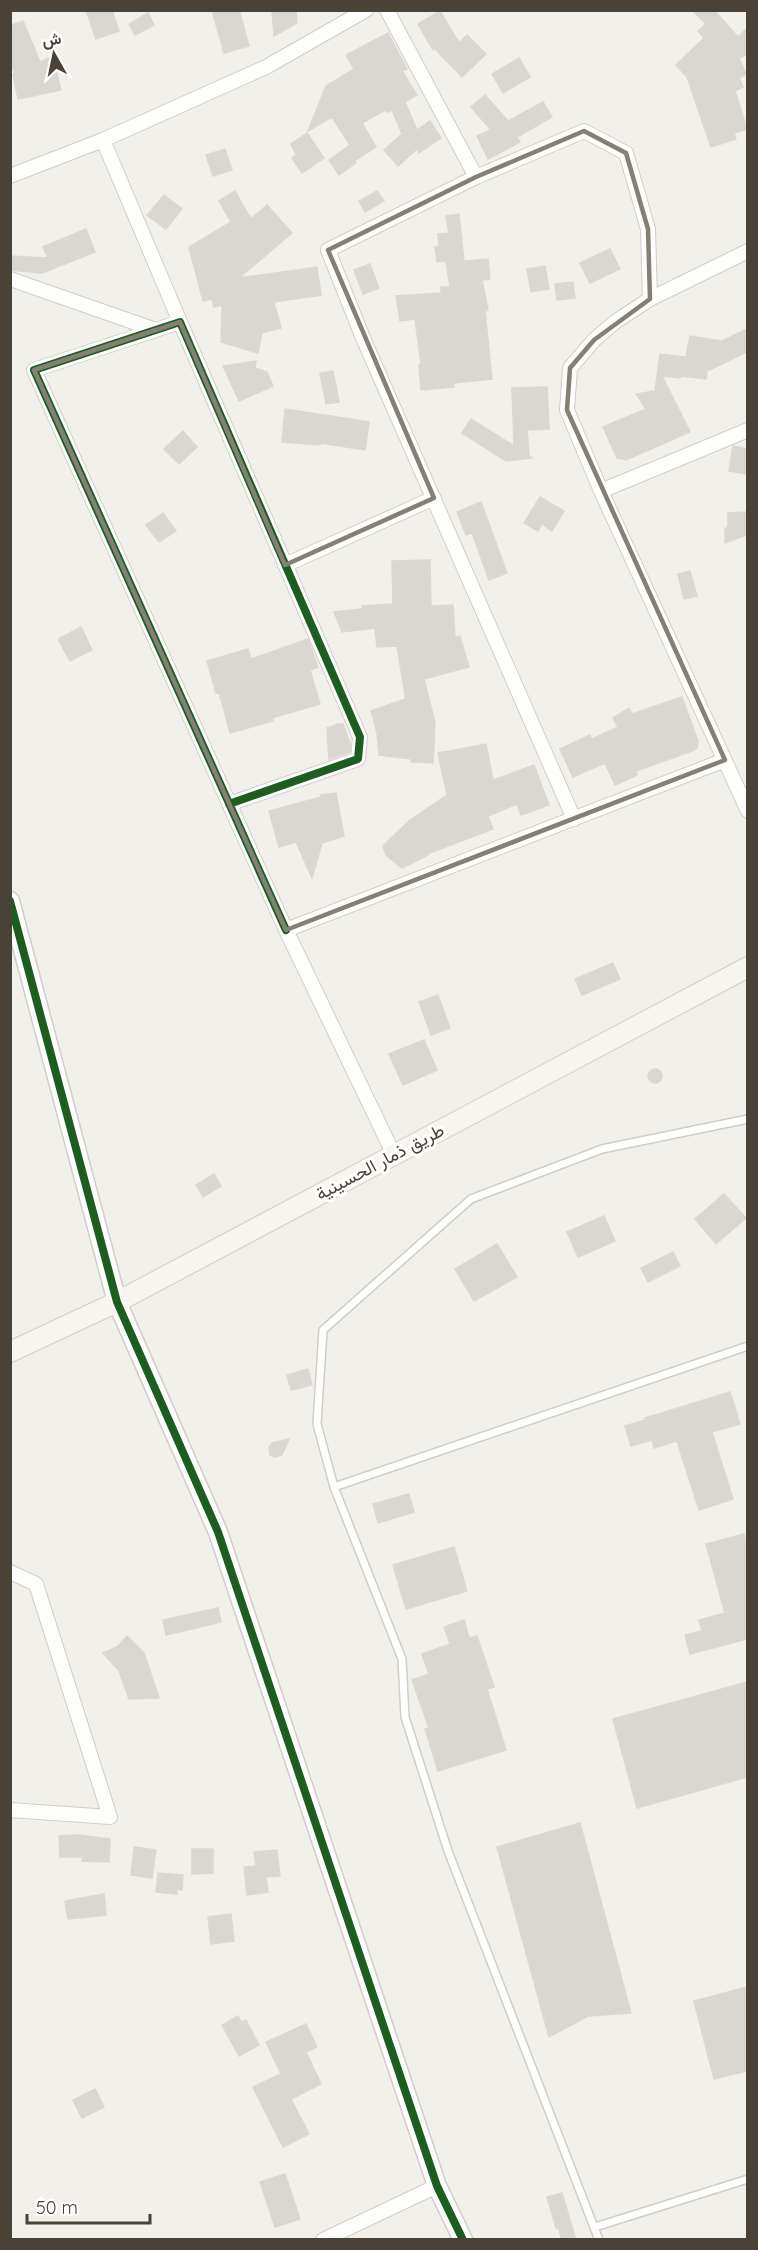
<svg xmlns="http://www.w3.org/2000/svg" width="758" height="2250" viewBox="0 0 758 2250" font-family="Quicksand,Vazirmatn,sans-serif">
<rect width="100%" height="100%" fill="#f2f0eb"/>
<path fill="#dad7d2" stroke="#dbd7d1" stroke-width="1.5" d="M86 10H112L119 31 96 39Z
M212 10H239L249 46 224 53Z
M272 10H296L297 23 274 36Z
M692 10H714L738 37 747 28V54L739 58 746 74 739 78 743 87 735 91 747 129 734 133 736 139 711 147 687 77 676 65 704 38 698 31 706 24Z
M440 11 459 43 467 35 486 54 462 77 435 49 433 50 418 24Z
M148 13 154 25 135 35 129 24Z
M23 21 40 62 53 56 61 90 18 99 13 74 15 73 10 61V26Z
M388 33 407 69 402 71 417 95 405 102 417 130 430 121 441 138 419 153 417 149 398 166 384 150 402 134 392 110 387 112 385 110 362 123 376 147 354 161 356 163 339 175 329 160 350 145 332 117 308 131 326 86 354 69 346 55Z
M519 58 530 77 503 93 492 74Z
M485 95 508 121 543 102 552 117 517 137 520 142 488 159 477 136 491 130 471 107Z
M307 133 324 158 302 173 292 158 296 155 291 144Z
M225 149 232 170 213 176 206 155Z
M235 191 251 219 267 205 292 233 239 278 317 267 321 295 274 302 281 328 262 333 258 353 221 342 222 305 214 307 212 299 203 301 189 247 231 222 219 201Z
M377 191 384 201 365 212 359 201Z
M164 195 182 209 166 229 147 215Z
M459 214 464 261 488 259 490 279 482 280 488 310 485 311 492 379 454 383V387L421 390 419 365 421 364 415 319 400 321 396 296 441 293V287H450L446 261 437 262 435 247 439 246 438 234 449 233 446 216Z
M86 229 95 252 42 273 10 270V256L48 258 43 247Z
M610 249 620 269 590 283 580 263Z
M370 264 379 288 363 294 354 270Z
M545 266 549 289 531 292 527 269Z
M573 282 575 298 557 300 555 284Z
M747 329V352L707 371 706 379 680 376V378L662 376 690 432 626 460 617 458 603 427 646 409 636 394 655 391 660 354 686 357 690 336 722 341Z
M256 361 255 368 267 372 273 386 239 401 223 366Z
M333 371 339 402 326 404 320 373Z
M547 387 549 429 527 430 529 456 532 458 506 461 462 433 471 419 514 446 512 388Z
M285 409 369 422 365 450 320 443V445L282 442Z
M183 431 197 447 179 464 164 449Z
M733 446 747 449V474L729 471Z
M540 497 564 511 552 531 542 524 538 531 524 523Z
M481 502 507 573 489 580 472 533 466 535 457 512Z
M747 512V535L725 543V529L728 527V513Z
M163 513 176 531 159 542 146 525Z
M430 560 431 606 453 605 455 637 460 636 469 667 424 679 435 723 433 763 411 762V759L379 755 377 733 371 711 405 699V695L397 646 377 647 375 628 342 632 334 612 362 609V606L393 604 392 561Z
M690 571 697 596 684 599 678 574Z
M81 627 92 650 70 661 58 639Z
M308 639 318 667 310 670 320 704 272 718 273 721 230 733 219 692 216 693 207 661 248 649 251 659Z
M682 697 698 741 697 748 692 751 636 771 637 775 615 785 605 763 573 777 560 749 590 735 592 739 618 727 613 718 629 708 632 714Z
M338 724H343L350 743V752L329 759 327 728Z
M486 744 493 780 534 765 549 805 521 815 517 804 488 816 493 829 427 854 428 855 402 868 386 855 383 846 410 820 447 795 438 753Z
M336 793 344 836 322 843 312 878 296 842 279 847 269 811 321 797V795Z
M613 963 620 979 582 995 575 979Z
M438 995 450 1028 431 1035 419 1002Z
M424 1040 437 1070 403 1085 389 1054Z
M648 1076a7 7 0 1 1 14 0a7 7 0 1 1-14 0Z
M214 1174 221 1186 203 1197 196 1185Z
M724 1194 746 1218 716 1244 695 1219Z
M604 1216 615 1241 578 1257 567 1232Z
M497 1244 517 1277 474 1301 455 1269Z
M673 1252 680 1266 648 1282 641 1268Z
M308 1369 312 1385 291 1390 287 1375Z
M730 1392 740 1424 712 1432 733 1499 699 1510 677 1441 654 1448 652 1440 631 1446 625 1426 645 1420V1418Z
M289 1439 282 1455 275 1457 270 1455 269 1447 272 1443Z
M409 1494 414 1512 378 1523 373 1504Z
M744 1534 747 1546V1639L690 1654 685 1635 702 1631 699 1620 725 1613 706 1544Z
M454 1547 467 1591 406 1609 393 1565Z
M218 1608 221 1622 166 1635 163 1620Z
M464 1620 469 1638 477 1636 494 1687 487 1689 506 1750 438 1771 425 1729 429 1728 412 1680 429 1674 422 1654 450 1644 444 1627Z
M127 1636 144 1653 159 1698 129 1699 119 1671 103 1653 117 1647Z
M747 1682V1777L637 1808 613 1719Z
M580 1823 631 2013 588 2016 549 2037 497 1847Z
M79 1835 110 1839 109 1862 82 1861 83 1857H60L59 1836Z
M134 1847 156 1850 152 1878 131 1875Z
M192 1849H213V1873L192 1874Z
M277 1850 280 1876 266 1877 268 1892 247 1895 244 1867 256 1866 254 1852Z
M158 1873 183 1875 182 1890 177 1889V1894L156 1892Z
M104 1894 106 1915 68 1919 65 1901Z
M231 1914 234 1941 211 1944 208 1917Z
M747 1987V2071L714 2079 694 2001Z
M238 2016 241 2022 246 2020 259 2045 239 2056 222 2025Z
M306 2024 317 2047 306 2052 321 2084 291 2099 309 2134 283 2147 253 2087 281 2074 266 2042Z
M95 2089 104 2107 82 2118 73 2100Z
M285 2174 300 2219 275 2227 260 2182Z
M562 2193 576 2240H562L558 2227 556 2228 547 2197Z"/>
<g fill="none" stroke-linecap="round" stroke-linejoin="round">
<g stroke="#d0cec8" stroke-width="10">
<path id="service" d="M334 1487 748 1346
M595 2227 748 2179
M599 2240 448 1851 405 1717 402 1659 334 1487 317 1424 323 1330 471 1199 602 1149 748 1119"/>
</g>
<g stroke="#d0cec8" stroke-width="16">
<path id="minor" d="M387 10 476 177 328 250 363 338 574 819
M10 176 103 140
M476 177 584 131 626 153 648 229 650 299
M748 251 650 299 615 322 594 340 570 368 567 410 601 491 748 811
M10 279 156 330
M180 322 103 140 266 67 366 10
M601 491 748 430
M285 565 434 498
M229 804 358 759 360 737 180 322 34 370 286 930
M394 1155 286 930 725 760
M10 1572 36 1584 110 1817 10 1810
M323 2240 437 2186"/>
</g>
<g stroke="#d0cec8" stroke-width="21">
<path id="tertiary" d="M10 901 117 1302 218 1532 437 2186 463 2240"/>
</g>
<g stroke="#d4cfc3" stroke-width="22">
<path id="secondary" d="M10 1352 117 1302 748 967"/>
</g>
<use href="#service" stroke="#fdfdfc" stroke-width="7"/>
<use href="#minor" stroke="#fdfdfc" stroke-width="14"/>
<use href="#tertiary" stroke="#fdfdfc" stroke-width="18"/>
<use href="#secondary" stroke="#f7f5ef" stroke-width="20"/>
<g stroke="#fff" stroke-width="11">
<path id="cycleway" d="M229 804 358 759 360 737 180 322 34 370 286 930
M10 901 117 1302 218 1532 437 2186 463 2240"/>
</g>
<use href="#cycleway" stroke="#1b5e20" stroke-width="8"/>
</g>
<path fill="none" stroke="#857f75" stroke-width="4.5" stroke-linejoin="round" d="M584 131 626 153 648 229 650 299 594 340 570 368 567 410 725 760 286 930 34 370 180 322 285 565 434 498 328 250 476 177Z"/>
<g text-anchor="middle" stroke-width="6" stroke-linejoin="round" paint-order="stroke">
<g font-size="18" fill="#4a4236" stroke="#fff">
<text transform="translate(380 1162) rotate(-28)" y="6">طريق ذمار الحسينية</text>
</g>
</g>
<rect width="758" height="2250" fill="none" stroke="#4a4236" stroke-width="24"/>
<g transform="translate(54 54) rotate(351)" stroke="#ffffff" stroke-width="4.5" paint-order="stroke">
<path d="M0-4.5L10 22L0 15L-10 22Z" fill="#4a4236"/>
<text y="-9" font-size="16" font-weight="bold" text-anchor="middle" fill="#4a4236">ش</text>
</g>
<path d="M27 2214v9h123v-9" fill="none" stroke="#4a4236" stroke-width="3"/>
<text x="36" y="2214" font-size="18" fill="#4a4236" stroke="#ffffff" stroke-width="4.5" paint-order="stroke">50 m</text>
</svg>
